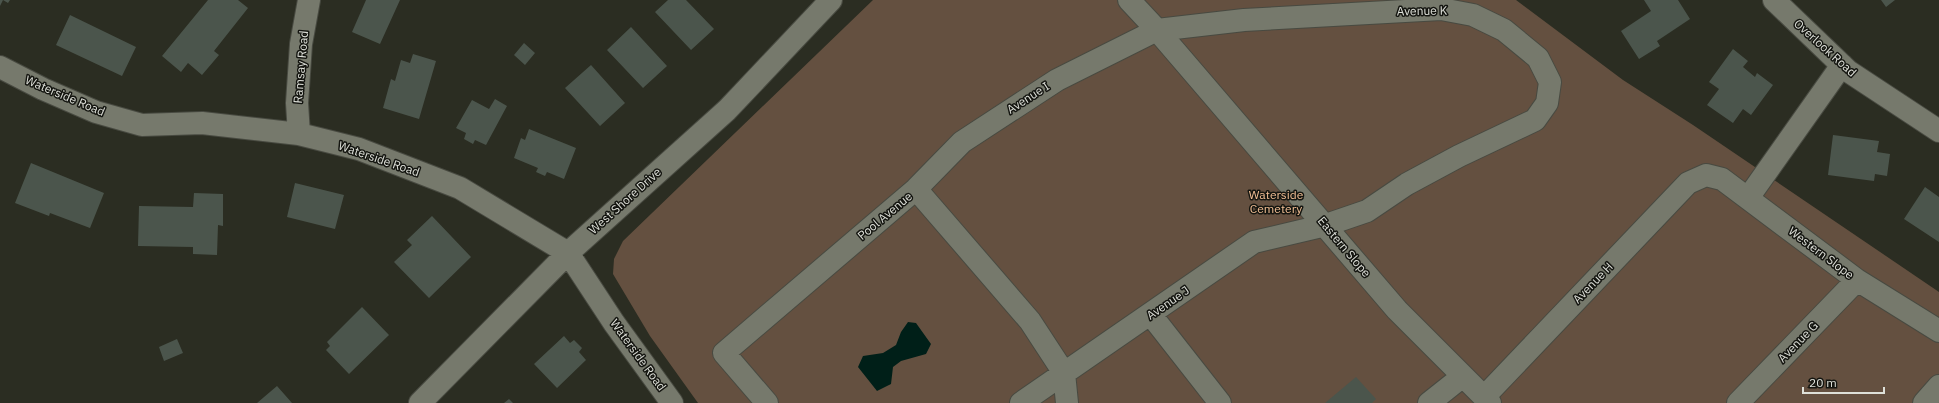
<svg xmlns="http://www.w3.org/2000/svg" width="1939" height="403" viewBox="0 0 1939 403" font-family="'IBM Plex Sans',sans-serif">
<rect width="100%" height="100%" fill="#2b2d22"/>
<path fill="#645040" d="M873 0H1516L1623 80 1693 125 1939 292V403H698L650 336 613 274 614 259 623 241Z"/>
<path fill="#001f18" d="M908 322 916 323 931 344 926 354 901 361 893 367 891 384 877 391 858 367 863 356 883 353 896 345 901 332Z"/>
<path fill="#4b554c" d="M0 0H10L8 3 3 0 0 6Z
M208 0H238L248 8 214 51 219 55 202 75 188 63 181 72 162 56Z
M366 0H400L380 44 352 32Z
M668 0H686L714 29 691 50 655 12Z
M1644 0H1678L1690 19 1657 41 1660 46 1639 59 1621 31 1651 11Z
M1881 0H1895L1886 7Z
M70 15 136 47 122 76 56 45Z
M631 27 667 66 643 88 607 50Z
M524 43 535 53 525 65 514 55Z
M1733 49 1748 61 1743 67 1755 77 1757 73 1773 85 1751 115 1743 109 1733 123 1707 105 1719 89 1709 82Z
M413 54 436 61 419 119 383 108 391 79 395 81 401 60 410 63Z
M591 65 625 103 600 126 565 88Z
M495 99 507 106 486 145 475 140 473 144 464 139 466 133 456 128 472 100 489 109Z
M529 129 576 148 564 179 547 172 545 176 536 172 538 168 514 158 521 138 525 140Z
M1833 135 1879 141 1877 152 1890 154 1887 176 1875 174 1874 181 1828 175Z
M31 163 104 193 90 228 50 213 49 216 15 203Z
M295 183 344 195 335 229 287 217Z
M1925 187 1939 197V242L1904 219Z
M194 193 223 194V226L218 225 217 255 193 254V247L138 246 139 206 193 207Z
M432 216 471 257 429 298 394 262 412 245 407 240Z
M362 307 389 335 349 374 326 350 330 346 327 342Z
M564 336 570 343 574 340 582 348 579 352 586 360 557 388 534 364Z
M177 339 183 353 164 361 159 347Z
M1356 377 1376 399 1372 403H1325Z
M277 386 292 403H257Z
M509 399 513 403H504Z"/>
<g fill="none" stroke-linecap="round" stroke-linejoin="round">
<g stroke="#484a41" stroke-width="24">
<path id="minor" d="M1129 0 1157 30 1397 310 1490 403
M1774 0 1848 71 1939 131
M0 67 43 89 96 112 142 125 202 123 299 134 359 149 460 188 568 253 614 323 672 403
M299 134 297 103 301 44 309 0
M916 189 1030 321 1064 373 1067 403
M1748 198 1842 65
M1151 315 1220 403
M1484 397 1688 183 1706 175 1722 179 1857 280 1939 331
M420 403 568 253 727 110 831 0
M767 403 724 353 916 189 962 142 1057 80 1157 30 1244 20 1441 9 1473 15 1504 30 1538 58 1550 82 1547 103 1535 120 1459 156 1407 184 1367 211 1326 225 1254 242 1021 403
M1429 403 1463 376
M1738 403 1857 280
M1924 403 1939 386"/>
</g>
<use href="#minor" stroke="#76796c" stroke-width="22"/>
</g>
<g text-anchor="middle" stroke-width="3" stroke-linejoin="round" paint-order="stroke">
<g font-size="12" fill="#dee0d9" stroke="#141510">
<text transform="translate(1422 11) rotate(-1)" y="4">Avenue K</text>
<text transform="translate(1825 48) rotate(42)" y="4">Overlook Road</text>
<text transform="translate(301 67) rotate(-85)" y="4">Ramsay Road</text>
<text transform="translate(65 96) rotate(23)" y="4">Waterside Road</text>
<text transform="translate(1028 98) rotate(-33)" y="4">Avenue I</text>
<text transform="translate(379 159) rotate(19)" y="4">Waterside Road</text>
<text transform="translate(625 201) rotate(-42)" y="4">West Shore Drive</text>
<text transform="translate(885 216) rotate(-40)" y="4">Pool Avenue</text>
<text transform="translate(1344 247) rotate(50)" y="4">Eastern Slope</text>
<text transform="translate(1821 253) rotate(37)" y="4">Western Slope</text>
<text transform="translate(1593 283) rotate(-46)" y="4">Avenue H</text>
<text transform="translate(1168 303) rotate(-35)" y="4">Avenue J</text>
<text transform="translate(1798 342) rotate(-46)" y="4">Avenue G</text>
<text transform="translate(638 355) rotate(54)" y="4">Waterside Road</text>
</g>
<g font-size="12" fill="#f4c096" stroke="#141510">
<text x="1276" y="199">Waterside<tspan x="1276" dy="14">Cemetery</tspan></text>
</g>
</g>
<path d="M1803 387v6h81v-6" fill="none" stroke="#dee0d9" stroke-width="2"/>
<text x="1809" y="387" font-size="12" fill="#dee0d9" stroke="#141510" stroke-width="3" paint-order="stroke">20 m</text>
</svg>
